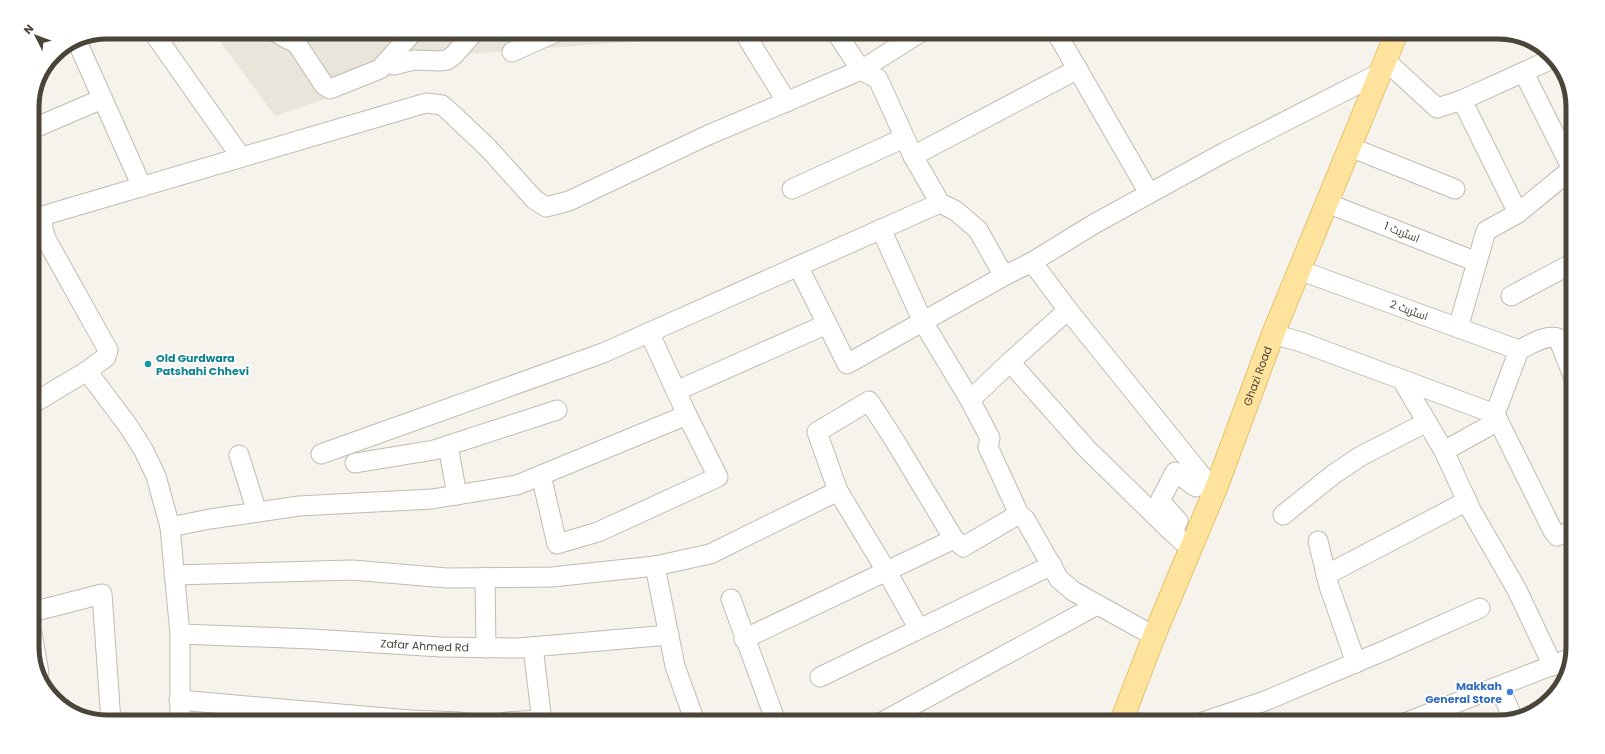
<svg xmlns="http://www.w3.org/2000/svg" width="1605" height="754" viewBox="0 0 1605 754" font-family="Poppins,Cairo,sans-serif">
<rect width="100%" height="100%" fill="#f6f3ec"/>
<path fill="#eae5da" d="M213 32H704L694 37 454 55 275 116Z"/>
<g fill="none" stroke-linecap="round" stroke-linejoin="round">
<g stroke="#c2bbae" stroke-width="21">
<g id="minor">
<path d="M153 32 241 157"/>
<path d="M275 32 297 44 324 85 330 89 380 69 413 32"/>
<path d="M836 32 861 70 878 79 913 156 940 203 956 211 978 230 1004 276"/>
<path d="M1056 32 1149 193"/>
<path d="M76 39 142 187"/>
<path d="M748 39 787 102"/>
<path d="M512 52 556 32"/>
<path d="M1385 60 1437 108 1462 100 1552 59"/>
<path d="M388 61 394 65 414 60 440 61 447 60 454 55 474 32"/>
<path d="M1524 73 1572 169"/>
<path d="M1462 100 1518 213"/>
<path d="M32 129 102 99"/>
<path d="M1350 147 1455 189"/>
<path d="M913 156 1078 69"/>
<path d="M792 189 904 138"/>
<path d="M1327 203 1477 262"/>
<path d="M42 216 43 229 46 239 108 350 106 357 87 371 129 427 144 451 156 476 170 527 180 634V722"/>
<path d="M32 217 42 216 426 103 442 105 451 113 488 148 535 200 546 207 569 201 706 136 861 70 921 32"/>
<path d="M881 229 923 322 970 400 1010 362 1068 310"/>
<path d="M1032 262 1068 310 1202 476 1216 488"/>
<path d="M798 266 847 364 1004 276 1032 262 1094 224 1225 152 1380 73"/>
<path d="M1299 270 1519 350"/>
<path d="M1511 296 1573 263"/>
<path d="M1458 328 1486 231 1518 213 1573 168"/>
<path d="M649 332 676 391"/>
<path d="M1273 334 1301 342 1495 414 1553 531 1557 536 1573 531"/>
<path d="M1010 362 1086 448 1172 532 1182 541 1191 546"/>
<path d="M1402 380 1444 451 1498 421"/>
<path d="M970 400 990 438 988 447 1019 514"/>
<path d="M32 404 87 371"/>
<path d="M1495 414 1519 350C1530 345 1545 334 1558 338L1573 376"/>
<path d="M448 446 457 495"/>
<path d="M1444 451 1471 510 1517 590 1553 666"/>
<path d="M321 454 603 353 940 203"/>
<path d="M239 455 257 512"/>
<path d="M355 463 434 450 557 410"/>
<path d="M541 475 557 544 598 532 718 477 687 415"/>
<path d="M1283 515 1334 474 1361 456 1427 422"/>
<path d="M170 527 210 519 299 506 432 499 517 485 687 415 676 391 827 324"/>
<path d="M1175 527 1178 521 1160 501 1175 472 1196 487 1202 476"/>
<path d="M1318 541 1329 586 1356 663"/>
<path d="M655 566 710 554 838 491"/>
<path d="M174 575 352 570 447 578 552 577 655 566 675 666 695 722"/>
<path d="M1326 575 1467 501"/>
<path d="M485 577 486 648"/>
<path d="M731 599 776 722"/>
<path d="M32 612 102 594 111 722"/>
<path d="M919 629 887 572 838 491 817 432 869 401 895 441 954 539 963 547 1019 514 1025 519 1059 579 1073 591 1154 636"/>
<path d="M32 633 39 673"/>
<path id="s1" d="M180 634 312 639 441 647 519 648 669 635"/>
<path d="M744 639 954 539"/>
<path d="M533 647 542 722"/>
<path d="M820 677 1052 565"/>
<path d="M1499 687 1513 718"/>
<path d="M179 700 410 720 461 722"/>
<path d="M506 722 541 720"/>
<path d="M882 722 1097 605"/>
<path d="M1203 722 1265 701 1388 649 1480 608"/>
<path d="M1407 722 1571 658"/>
</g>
</g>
<g stroke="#e6c16a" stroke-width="24">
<g id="major">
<path id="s2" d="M1121 722 1154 636 1216 488 1273 334 1397 32"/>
</g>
</g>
<use href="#minor" stroke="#fff" stroke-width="19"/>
<use href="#major" stroke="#ffe39c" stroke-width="22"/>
</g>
<circle fill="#0f9aa8" stroke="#fff" stroke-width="1.5" cx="148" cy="364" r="4"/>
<circle fill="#3f7fe0" stroke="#fff" stroke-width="1.5" cx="1510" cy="692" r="4"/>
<g text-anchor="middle" stroke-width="3.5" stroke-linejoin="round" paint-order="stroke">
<g font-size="11" fill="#4b4439" stroke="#fff">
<text transform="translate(1402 232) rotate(22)" y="4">اسٹریٹ 1</text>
<text transform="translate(1409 310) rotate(20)" y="4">اسٹریٹ 2</text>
<text dy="4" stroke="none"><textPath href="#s2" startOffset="372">Ghazi Road</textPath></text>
<text dy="4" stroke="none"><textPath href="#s1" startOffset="245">Zafar Ahmed Rd</textPath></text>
</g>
<g font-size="11" font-weight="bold" fill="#0d838f" stroke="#fff" text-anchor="start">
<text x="156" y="362">Old Gurdwara<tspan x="156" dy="13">Patshahi Chhevi</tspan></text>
</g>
<g font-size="11" font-weight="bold" fill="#366cbe" stroke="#fff" text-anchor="end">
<text x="1502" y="690">Makkah<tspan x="1502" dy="13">General Store</tspan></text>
</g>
</g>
<path d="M0 0H1605V754H0ZM107 39H1498A68 68 0 0 1 1566 107V647A68 68 0 0 1 1498 715H107A68 68 0 0 1 39 647V107A68 68 0 0 1 107 39Z" fill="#fff" fill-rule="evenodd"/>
<path fill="none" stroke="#4b4439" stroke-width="5" d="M107 39H1498A68 68 0 0 1 1566 107V647A68 68 0 0 1 1498 715H107A68 68 0 0 1 39 647V107A68 68 0 0 1 107 39Z"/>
<g transform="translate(36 36) rotate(312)" stroke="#ffffff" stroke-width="3" paint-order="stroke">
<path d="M0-3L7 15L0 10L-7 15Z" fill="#4b4439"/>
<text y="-6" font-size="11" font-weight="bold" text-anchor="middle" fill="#4b4439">N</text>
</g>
</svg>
